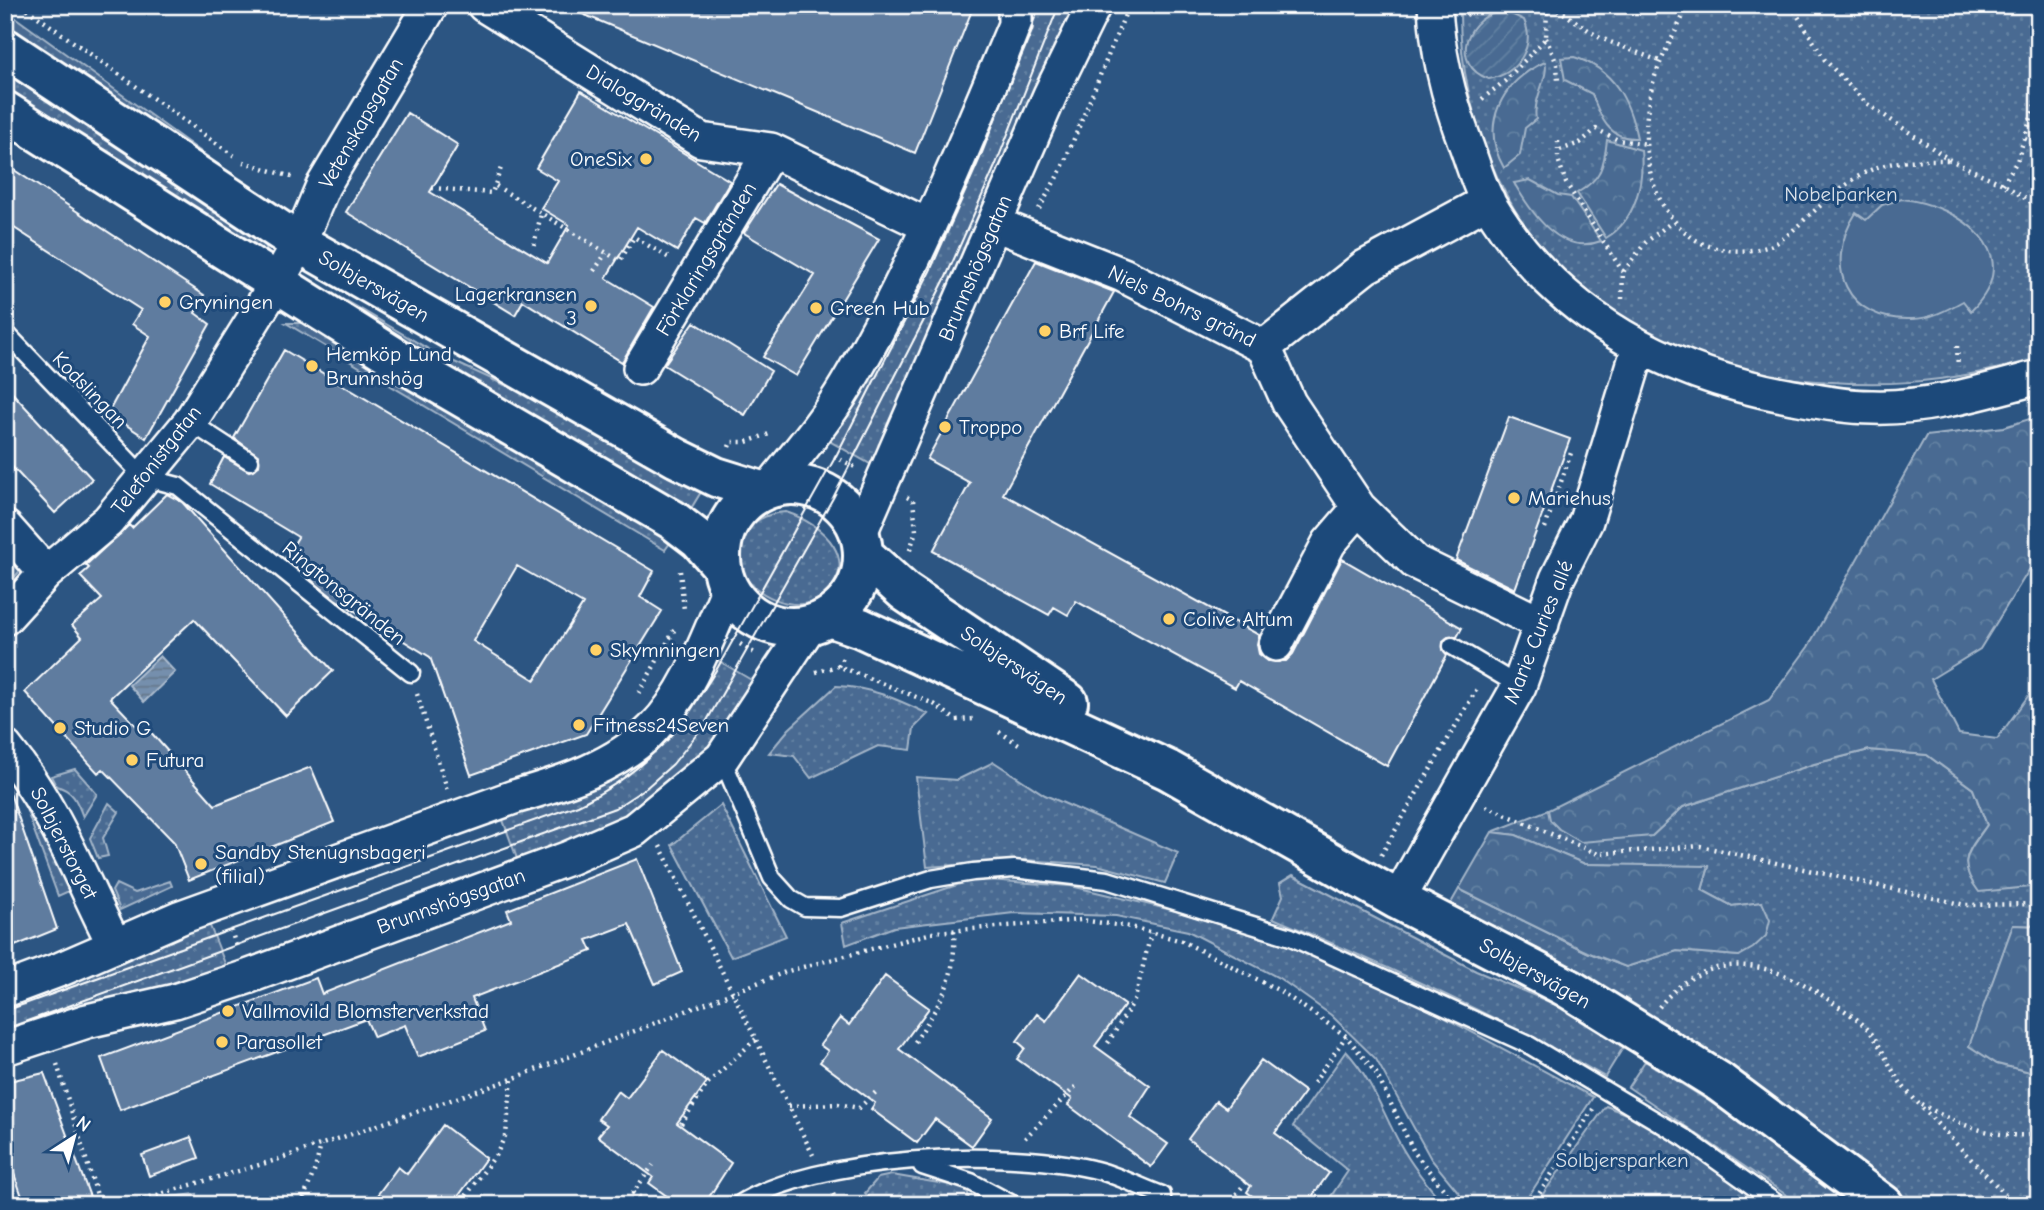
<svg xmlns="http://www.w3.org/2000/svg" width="2044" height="1210" viewBox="0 0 2044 1210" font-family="'Comic Neue',sans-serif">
<defs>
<pattern id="grass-dots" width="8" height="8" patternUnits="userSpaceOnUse" patternTransform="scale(1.75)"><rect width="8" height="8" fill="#486b92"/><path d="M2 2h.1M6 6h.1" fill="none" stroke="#6381a2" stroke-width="1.8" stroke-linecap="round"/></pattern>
<pattern id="forest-crowns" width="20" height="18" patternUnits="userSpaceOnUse" patternTransform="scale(1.75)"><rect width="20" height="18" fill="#486b92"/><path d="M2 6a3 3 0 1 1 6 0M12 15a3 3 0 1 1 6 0" fill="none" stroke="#6381a2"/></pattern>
<pattern id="garden-furrows" width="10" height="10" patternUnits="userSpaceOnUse" patternTransform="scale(1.75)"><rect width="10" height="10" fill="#486b92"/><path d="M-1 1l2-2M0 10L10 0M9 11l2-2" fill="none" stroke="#6381a2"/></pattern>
<pattern id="water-rules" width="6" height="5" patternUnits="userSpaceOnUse" patternTransform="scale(1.75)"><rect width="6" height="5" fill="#748fad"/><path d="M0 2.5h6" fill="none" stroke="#66788b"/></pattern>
</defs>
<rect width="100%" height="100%" fill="#2c5582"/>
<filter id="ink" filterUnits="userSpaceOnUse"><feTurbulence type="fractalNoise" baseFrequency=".0143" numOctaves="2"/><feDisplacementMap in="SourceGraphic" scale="14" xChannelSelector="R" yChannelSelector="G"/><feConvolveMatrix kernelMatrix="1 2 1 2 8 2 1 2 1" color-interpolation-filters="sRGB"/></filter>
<g filter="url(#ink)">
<path fill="url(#grass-dots)" stroke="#a4b5c8" stroke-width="2" d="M1024 5H1081L901 395 872 465 824 438Z
M1460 5H2039V358C1944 385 1874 389 1777 377 1755 375 1730 374 1709 365 1693 359 1678 348 1663 339 1646 330 1628 321 1612 311 1511 247 1458 120 1460 5Z
M5 10 262 196 5 31Z
M5 63 264 242 269 256 5 95Z
M347 301 437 354 546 404 701 492 687 515 341 302Z
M286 323H307L675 536 665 550Z
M786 512C823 524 864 562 821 597 797 616 750 594 740 568 728 535 758 513 786 512Z
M5 555 20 571 5 587Z
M702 651 753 681 704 754 639 811 520 867 499 809 608 770Z
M836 686C871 687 897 699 928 714L914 728 911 750 878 746 811 778 794 756 769 753 789 729Z
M1869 750 1927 755 1973 789 1987 825C1968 851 1956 862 1979 891L2039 886V926L2013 925 1970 1046 1997 1064 2039 1074V1205H1902L1564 974 1451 903 1459 889 1587 952 1626 967 1677 951 1739 956 1762 902 1732 906 1702 890 1709 867 1585 864 1516 835 1492 832 1548 810 1551 820 1652 836 1683 807 1814 764Z
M994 762 1045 795 1178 853 1165 883 1097 865 1025 860 927 867 916 777 957 780Z
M75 769 97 794 83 817C77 801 73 790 56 786L51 776Z
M18 787 33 804 69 891 58 896Z
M109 803 119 812 103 838 108 856 98 858 90 838Z
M721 805 786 936 731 957 672 845Z
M1293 875 1476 971 1559 1006 1624 1046 1605 1077C1498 1016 1386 966 1273 918L1283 896 1280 883Z
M975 879 1071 886 1180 912 1298 949 1408 998 1593 1097 1523 1205H1469L1431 1159 1376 1059 1331 1015 1279 978 1188 931 1116 916 1014 913 894 927 846 945 842 923Z
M170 881 172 886 120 910 112 891 116 884 135 893Z
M206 916 228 971 5 1037V1001Z
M1346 1051C1372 1079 1382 1111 1400 1144 1412 1166 1428 1186 1445 1205H1325L1348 1171 1293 1126Z
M1645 1061 1755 1130 1854 1205H1801L1628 1087Z
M1606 1106 1685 1138 1779 1205H1535Z
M892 1175 962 1187 968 1193 969 1205H876L865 1193 878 1178Z
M197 1194 195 1205H98Z"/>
<path fill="url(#forest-crowns)" stroke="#a4b5c8" stroke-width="2" d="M1574 57C1614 69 1629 100 1637 138 1609 140 1600 117 1592 94L1565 80 1561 58Z
M1545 62C1550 76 1532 99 1536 119L1525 128 1520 155 1504 168C1479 124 1502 81 1545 62Z
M1607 140 1641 150C1644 183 1636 220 1606 238L1577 193C1601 179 1604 167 1607 140Z
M1530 180 1558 195 1571 197 1601 241C1560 257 1531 212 1514 183Z
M2039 416V554L1980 649 1931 679 1959 734 1997 739 2039 681V886L1979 892C1955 861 1969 852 1987 825L1973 789 1927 755 1869 750 1814 764 1683 807 1652 836 1581 842 1559 829 1550 820 1548 810 1769 700 1808 647 1926 436 2004 427Z
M1492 832 1516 835 1585 864 1709 866 1702 890 1732 906 1762 902 1770 920 1766 936 1753 948 1739 956 1677 951 1626 967 1587 952 1459 889Z
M2013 925 2039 926V1074L1997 1064 1969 1046Z"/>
<path fill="url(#garden-furrows)" stroke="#a4b5c8" stroke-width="2" d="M1505 11 1524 20C1536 47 1517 74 1489 79 1448 65 1466 13 1505 11Z"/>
<path fill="#486b92" stroke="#a4b5c8" stroke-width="2" d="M1902 199C1960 205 2029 254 1971 311L1963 301C1947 310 1930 319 1912 319 1846 322 1822 266 1856 213L1866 220 1882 205Z"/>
<path fill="url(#water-rules)" stroke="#acbcce" stroke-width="2" d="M160 656 175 672 144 702 129 685Z"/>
<path fill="#5e7c9f" stroke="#fff" stroke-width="2" fill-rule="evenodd" d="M561 5H974L915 153Z
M581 91 730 181 705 223 696 218 677 251 637 227 606 278 654 307 622 362 523 301 515 315 346 212 407 113 458 145 430 192 547 263 569 225 541 208 558 181 536 168Z
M5 164 204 295 195 313 210 324 146 438 108 413 150 336 132 324 141 310 5 222Z
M776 184 879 239 796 376 763 357 815 275 744 233Z
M1036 261 1114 292 1003 494 1259 635 1257 644 1259 654 1268 661H1286L1293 654 1342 559 1462 628 1457 637H1448L1443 641V650L1447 655 1387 766 1239 681 1235 688 1076 601 1068 615 1054 607 1049 615 933 551 970 483 927 459Z
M694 322 771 371 745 415 664 365Z
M284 350 654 571 640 597 662 611 586 734 471 775 430 657 335 599 285 559 298 537 210 484 224 457 249 471 259 466V456L234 438ZM517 566 583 604 535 680 473 641Z
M5 385 92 479 55 513 5 459Z
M1509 417 1570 439 1515 589 1456 560Z
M167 494 182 502 333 671 286 716 194 619 110 698 143 733 148 729 215 805 311 767 334 822 189 880 174 842 103 769 98 773 25 692 82 637 72 625 102 599 80 576 89 568 86 565 129 525 132 528Z
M9 790 57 929 5 950V791Z
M637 859 682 972 655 984 629 924 587 940 592 951 472 998 485 1031 418 1057 405 1025 374 1037 366 1019 120 1110 101 1058 316 978 322 994 511 920 507 910Z
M1081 973 1125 1005 1095 1046 1150 1086 1130 1117 1168 1144 1151 1167 1068 1105 1072 1099 1017 1059 1025 1048 1017 1041 1037 1014 1046 1021Z
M885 976 929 1008 899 1049 992 1118 972 1146 935 1119 917 1143 871 1109 875 1103 820 1062 828 1051 820 1045 840 1018 849 1025Z
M663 1050 707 1082 677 1123 731 1163 704 1205H679L649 1183 653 1177 598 1136 607 1125 598 1119 618 1091 627 1098Z
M1261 1060 1305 1092 1275 1133 1329 1173 1306 1205H1264L1247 1192 1251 1186 1188 1139 1216 1101 1226 1108Z
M44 1073 93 1205H25L5 1148V1082Z
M443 1125 486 1158 452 1205H392L378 1194 398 1167 407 1174Z
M191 1137 199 1158 149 1176 142 1155Z"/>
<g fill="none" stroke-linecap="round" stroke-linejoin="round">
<g stroke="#fff" stroke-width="21">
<path id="service" d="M5 332 144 477 178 486 411 673
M190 422 250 461
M1452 646 1519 686
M722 758 772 878 791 899 805 907 841 908 931 879 973 872 1014 869 1107 880 1291 937 1529 1045
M1685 1138 1779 1205
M922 1166 971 1182 1014 1205
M738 1205C817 1155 1002 1148 1092 1169 1116 1174 1139 1187 1162 1195V1205"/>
</g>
<g stroke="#fff" stroke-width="38">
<path id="minor" d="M484 5 701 140 771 150 929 226
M1435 5C1437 53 1449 100 1466 145 1473 164 1479 186 1489 204 1556 315 1664 373 1788 396 1816 401 1844 407 1872 407 1927 409 1986 391 2039 377
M995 224 1123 275 1264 347 1289 403 1359 508 1415 562 1542 624
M1264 347 1365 267 1488 201
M640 368 771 150
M770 488C796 455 824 423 846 386 914 272 963 148 1015 25V5
M5 527 46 573
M860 533 1050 95 1094 5
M5 618 46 573 108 521 190 422 277 282 299 243 323 186 431 5
M1276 644 1329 543 1359 508
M5 747C55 808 79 875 114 944
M1398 900 1519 686 1557 579 1586 521 1639 347
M5 990 61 969 181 917 514 797C563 783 615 767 653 729 689 693 709 634 729 588
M5 1048 87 1021 175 1001 247 977 569 858 634 830 722 758 810 625"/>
</g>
<g stroke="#fff" stroke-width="44">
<path id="secondary" d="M5 48 299 243 677 458 716 477 761 491
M5 111 407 365 673 520 699 540 721 565
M721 556a71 71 0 1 1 142 0a71 71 0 1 1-142 0Z
M864 555 905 592 1068 702
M829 617 861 628 1168 770 1398 900 1568 988
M1718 1081 1884 1205"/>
</g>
<path stroke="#fff" stroke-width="4.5" stroke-dasharray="2 5" stroke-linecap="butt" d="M21 5 236 157
M1552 5 1600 38 1662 62
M1688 5C1677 31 1660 57 1653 83 1638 137 1645 205 1693 238 1712 252 1747 254 1770 246 1784 241 1800 223 1812 213 1865 166 1879 159 1950 160
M1791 5 1825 60 1866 103 1950 160 2003 184 2039 207
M1466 15 1485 5
M1546 38 1557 64 1558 81
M1482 99 1505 81 1546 38 1547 5
M2025 139 2038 145
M1558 141V159L1566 183 1623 272
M1560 150 1580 143 1596 129 1618 140 1647 144
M243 162 295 178
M2003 184 2017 161 2039 93
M496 186 620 261 634 237 671 259
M432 188 492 193 502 165
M1039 209 1062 168 1129 5
M534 245 541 214
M594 271 606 253
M1622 299 1623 272 1646 242 1672 222
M1957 346 1958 367
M729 447 731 442H746L772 433
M834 456 857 468
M907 497 913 500 916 531 909 553
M1545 528 1572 450
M680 571 684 610
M740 644 756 654
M838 666 845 655
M816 672 838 666 934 704 956 720 973 719
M639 693 676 627
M417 694 447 789
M999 732 1019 744
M1486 806 1598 854 1700 846 1965 905 2039 904
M660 846 813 1155
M1381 855 1478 687
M231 930 237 949
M1659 1007C1706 947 1772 959 1829 1000 1843 1010 1860 1019 1871 1033 1885 1052 1892 1075 1908 1092 1942 1130 1979 1167 2015 1205
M915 1042C942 999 956 982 954 930
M1108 1043 1135 999 1151 933
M57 1064 100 1205
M1314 1083 1346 1036
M1921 1104C1958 1125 1996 1140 2039 1134
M789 1106 838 1104 859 1108 877 1091
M681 1124 708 1083 757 1038
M1025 1138 1076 1086
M833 1194 838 1205
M123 1205 276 1160 512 1079 788 971 936 932 1081 920 1131 927 1182 941 1280 991 1346 1036 1376 1073 1414 1152 1456 1205
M301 1205 315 1169 321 1145
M470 1205 463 1200 497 1153 506 1134 512 1079
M652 1205 633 1193 653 1165
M1227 1205 1248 1180
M1532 1205 1593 1109"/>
<use href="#service" stroke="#1f4a7a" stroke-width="16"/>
<use href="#minor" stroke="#1f4a7a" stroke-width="33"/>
<use href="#secondary" stroke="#1f4a7a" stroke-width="38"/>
<path stroke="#fff" stroke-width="2" d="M5 1011 578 805C645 773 680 730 718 667L836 456 930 271 980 158 1040 5
M5 1029 615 808 646 788 673 764 705 724 833 498 946 277 996 164 1059 5"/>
<g stroke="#fff" stroke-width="21" stroke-linecap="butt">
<path id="service-bridge" d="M1529 1045 1685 1138"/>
</g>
<g stroke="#fff" stroke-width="44" stroke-linecap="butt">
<path id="secondary-bridge" d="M1568 988 1718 1081"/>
</g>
<use href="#service-bridge" stroke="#1f4a7a" stroke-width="16"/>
<use href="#secondary-bridge" stroke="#1f4a7a" stroke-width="38"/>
</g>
</g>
<g fill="#ffd166" stroke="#1f4a7a" stroke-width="2.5">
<circle cx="646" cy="159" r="7"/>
<circle cx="165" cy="302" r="7"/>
<circle cx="591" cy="306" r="7"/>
<circle cx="816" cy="308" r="7"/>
<circle cx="1045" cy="331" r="7"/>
<circle cx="312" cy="366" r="7"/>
<circle cx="945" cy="427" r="7"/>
<circle cx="1514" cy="498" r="7"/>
<circle cx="1169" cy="619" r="7"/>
<circle cx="596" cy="650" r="7"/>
<circle cx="579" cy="725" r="7"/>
<circle cx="60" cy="728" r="7"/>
<circle cx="132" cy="760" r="7"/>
<circle cx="201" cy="864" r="7"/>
<circle cx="228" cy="1011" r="7"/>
<circle cx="222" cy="1042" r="7"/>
</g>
<g text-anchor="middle" stroke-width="6" stroke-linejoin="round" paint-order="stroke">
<g font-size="21" fill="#fff" stroke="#1f4a7a">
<text transform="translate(644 103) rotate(31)" y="7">Dialoggränden</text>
<text transform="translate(361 123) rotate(-60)" y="7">Vetenskapsgatan</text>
<text transform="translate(706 259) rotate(-59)" y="7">Förklaringsgränden</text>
<text transform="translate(975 268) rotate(-67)" y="7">Brunnshögsgatan</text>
<text transform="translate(374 286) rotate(30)" y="7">Solbjersvägen</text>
<text transform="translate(1182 306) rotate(26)" y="7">Niels Bohrs gränd</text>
<text transform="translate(90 390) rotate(46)" y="7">Kodslingan</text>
<text transform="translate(156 460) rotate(-52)" y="7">Telefonistgatan</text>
<text transform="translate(344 593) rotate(39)" y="7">Ringtonsgränden</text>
<text transform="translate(1538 632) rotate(-68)" y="7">Marie Curies allé</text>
<text transform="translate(1014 665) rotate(34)" y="7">Solbjersvägen</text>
<text transform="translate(64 843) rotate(63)" y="7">Solbjerstorget</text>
<text transform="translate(451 901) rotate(-20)" y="7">Brunnshögsgatan</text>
<text transform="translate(1535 973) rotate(29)" y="7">Solbjersvägen</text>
</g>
<g font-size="21" fill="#fff" stroke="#1f4a7a" text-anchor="start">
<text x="632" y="166" text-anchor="end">OneSix</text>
<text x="577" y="301" text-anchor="end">Lagerkransen<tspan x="577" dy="24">3</tspan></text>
<text x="179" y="309">Gryningen</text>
<text x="830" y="315">Green Hub</text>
<text x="1059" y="338">Brf Life</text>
<text x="326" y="361">Hemköp Lund<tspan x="326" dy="24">Brunnshög</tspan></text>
<text x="959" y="434">Troppo</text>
<text x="1528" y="505">Mariehus</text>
<text x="1183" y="626">Colive Altum</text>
<text x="610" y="657">Skymningen</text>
<text x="593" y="732">Fitness24Seven</text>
<text x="74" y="735">Studio G</text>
<text x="146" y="767">Futura</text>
<text x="215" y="859">Sandby Stenugnsbageri<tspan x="215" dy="24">(filial)</tspan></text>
<text x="242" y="1018">Vallmovild Blomsterverkstad</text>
<text x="236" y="1049">Parasollet</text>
</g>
<g font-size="21" fill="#dae1e9" stroke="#1f4a7a">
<text x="1841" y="201">Nobelparken</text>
<text x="1622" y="1167">Solbjersparken</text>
</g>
</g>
<rect width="2044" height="1210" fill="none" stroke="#1f4a7a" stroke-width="28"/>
<rect x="14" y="14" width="2016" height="1182" fill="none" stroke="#fff" stroke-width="2.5" filter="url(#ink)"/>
<g transform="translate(74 1137) rotate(36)" stroke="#1f4a7a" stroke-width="5" paint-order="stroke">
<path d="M0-5L12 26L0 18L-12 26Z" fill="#ffffff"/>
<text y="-10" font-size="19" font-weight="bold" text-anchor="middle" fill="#ffffff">N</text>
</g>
</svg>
